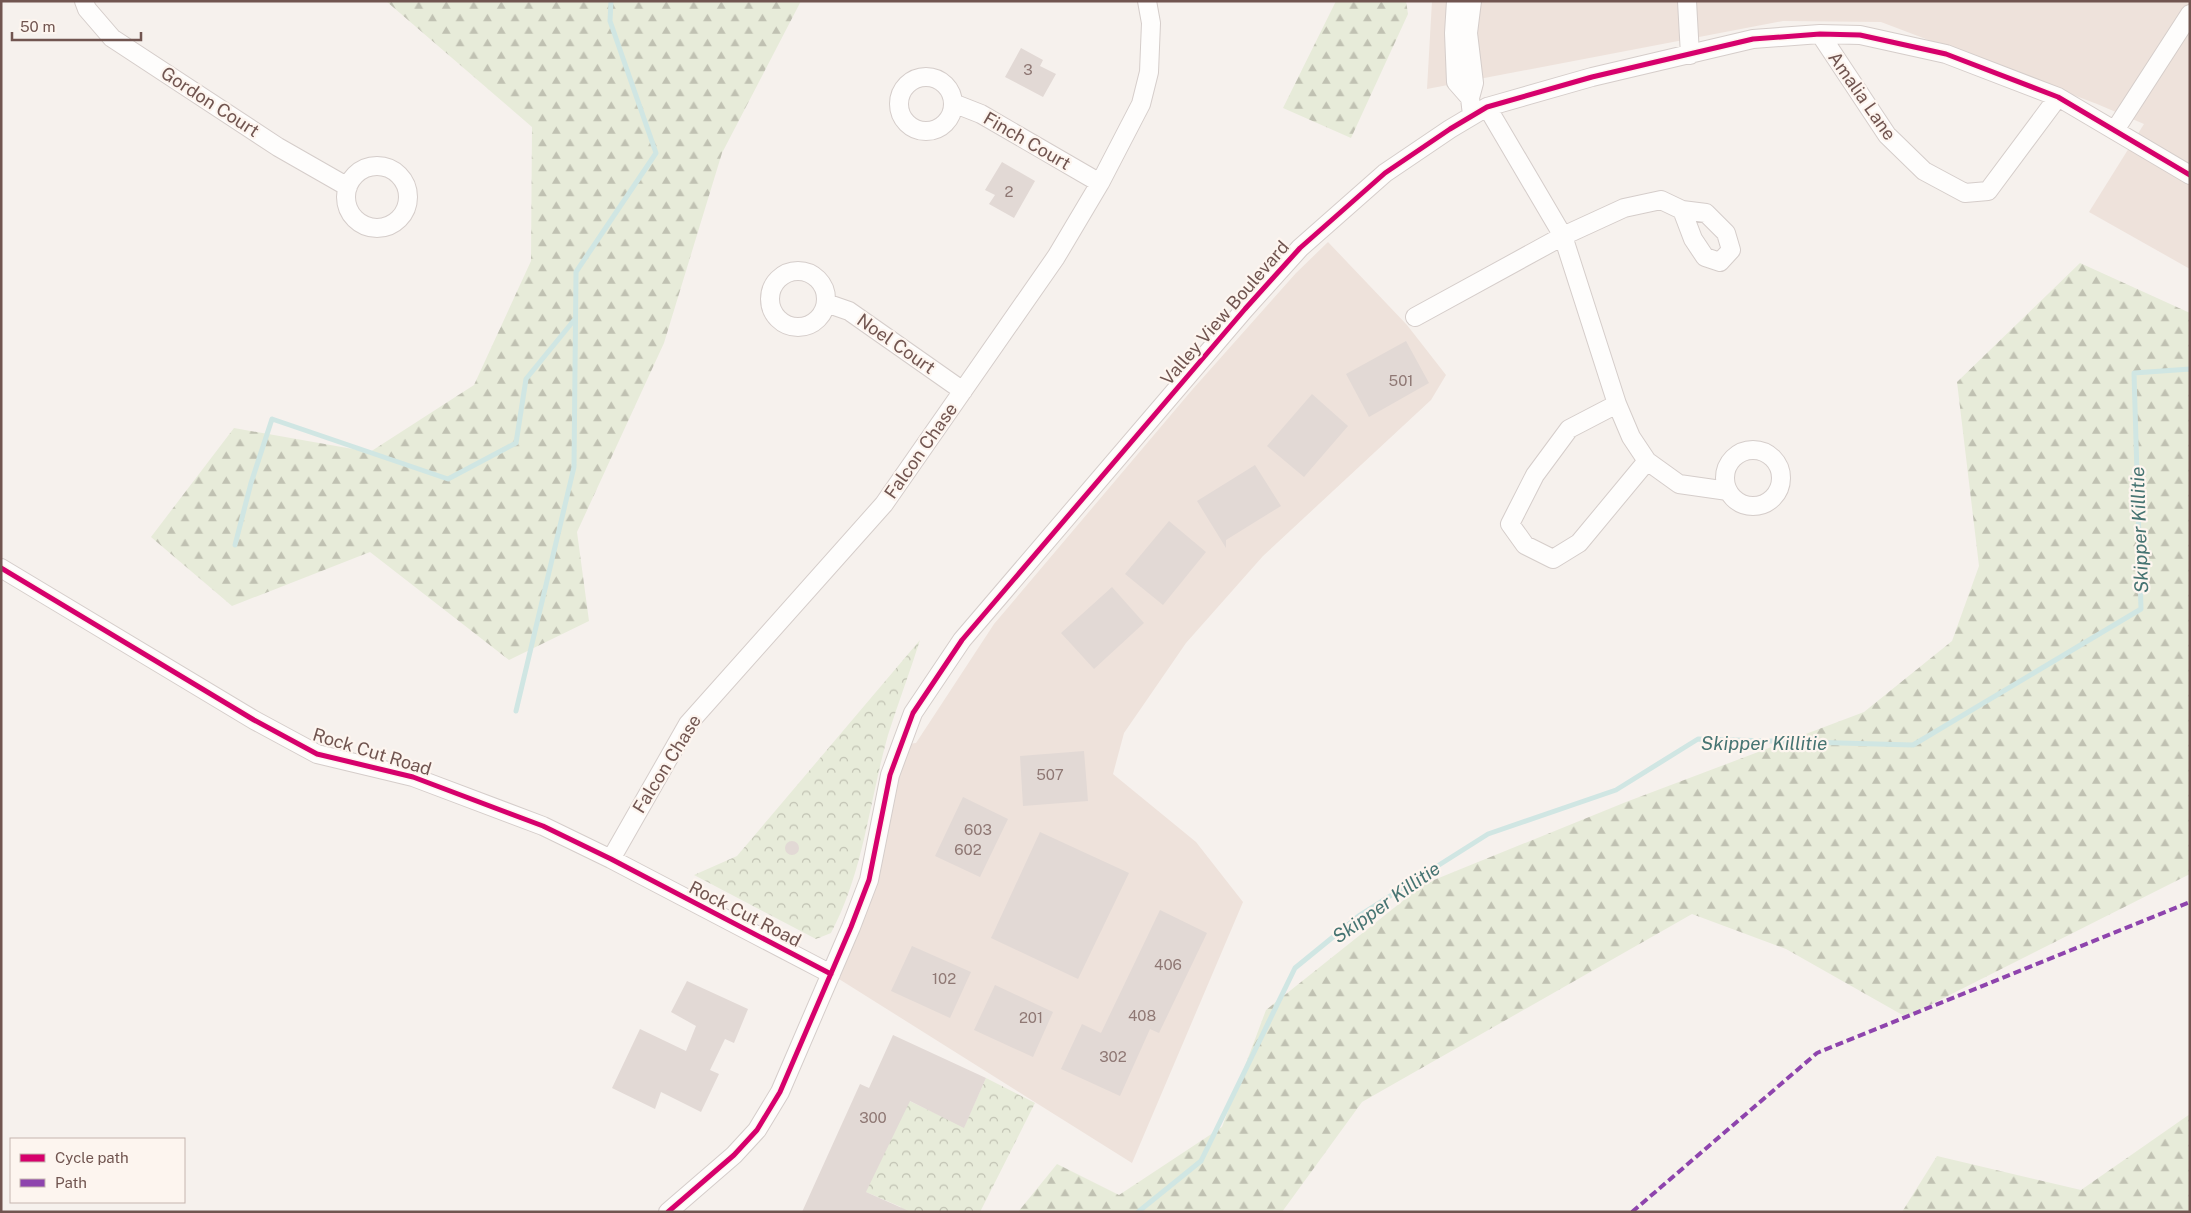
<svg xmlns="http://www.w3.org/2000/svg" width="2191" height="1213" viewBox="0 0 2191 1213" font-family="'Public Sans',sans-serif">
<defs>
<pattern id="forest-firs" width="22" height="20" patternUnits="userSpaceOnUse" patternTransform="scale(1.25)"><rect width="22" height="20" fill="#e7ebd9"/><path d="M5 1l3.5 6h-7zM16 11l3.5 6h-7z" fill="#c0c1b2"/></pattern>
<pattern id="park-crowns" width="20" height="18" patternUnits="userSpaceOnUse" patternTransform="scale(1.25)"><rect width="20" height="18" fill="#e7ebd9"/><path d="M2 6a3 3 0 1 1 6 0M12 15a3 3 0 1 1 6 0" fill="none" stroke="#c0c1b2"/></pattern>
</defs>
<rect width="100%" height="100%" fill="#f6f1ed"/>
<path fill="#eee2db" d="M1432 1H2190V269L2089 212 2144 124 2097 104 1881 22 1783 21 1427 89Z
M1328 242 1407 325 1446 375 1431 400 1263 556 1186 643 1124 733 1113 774 1196 842 1243 902 1132 1163 831 974 851 927 901 745 916 743 994 624 1192 390 1296 273Z"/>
<path fill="url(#forest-firs)" d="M386 1H801L722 153 664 343 577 532 589 621 509 660 370 552 232 606 151 537 234 428 370 452 474 385 531 261 532 127Z
M1336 1H1406L1408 14 1351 138 1283 108Z
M2080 263 2190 313V874L1906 1017 1786 949 1692 914 1362 1102 1282 1212H1018L1057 1164 1119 1195 1222 1127 1266 1010 1424 884 1626 802 1864 712 1952 641 1979 566 1957 382Z
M2190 1114V1212H1902L1937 1156 2081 1190Z"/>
<path fill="url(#park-crowns)" d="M920 640C910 672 898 703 888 735 869 802 864 871 831 933L816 939 694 875 737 856Z
M986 1078 1035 1103 980 1212H899L901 1207 852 1186 893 1093 964 1127Z"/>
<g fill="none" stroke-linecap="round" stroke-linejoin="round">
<path stroke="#d0e6e3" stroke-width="5" d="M235 545 251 483 272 419 448 479 516 443 526 379 575 319
M516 711 574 467 576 272 656 153 610 21 611 1
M1138 1212 1201 1161 1295 968 1360 915 1488 834 1616 790 1698 739 1913 745 2141 609 2134 373 2190 369"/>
</g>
<path fill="#e2d9d5" d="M1021 48 1043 60 1040 66 1056 74 1043 97 1005 77Z
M1002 162 1035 181 1014 218 989 204 995 195 985 190Z
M1406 341 1429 383 1369 417 1346 374Z
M1312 394 1348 426 1304 477 1267 446Z
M1255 465 1281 506 1226 540V548L1197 501Z
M1169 521 1206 552 1163 605 1125 574Z
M1112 587 1144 623 1094 669 1061 633Z
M1084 751 1088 801 1023 806 1020 756Z
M963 797 1008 819 980 877 935 856Z
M1040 832 1129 873 1078 979 991 938Z
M785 848a7 7 0 1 1 14 0a7 7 0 1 1-14 0Z
M1160 910 1207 933 1159 1033 1150 1029 1120 1096 1061 1069 1082 1024 1101 1033Z
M912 946 971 972 950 1018 891 991Z
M687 981 748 1009 734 1043 725 1039 710 1070 719 1074 701 1112 661 1092 655 1109 612 1088 640 1029 686 1051 696 1026 671 1012Z
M995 985 1053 1012 1033 1057 974 1030Z
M893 1035 986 1078 964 1128 910 1101 866 1192 911 1212H802L860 1084 869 1088Z"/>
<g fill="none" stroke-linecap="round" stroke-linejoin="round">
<g stroke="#d5cdca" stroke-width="20">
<path id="street" d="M84 1 87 9 112 38 278 147 348 187
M1456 1 1454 33 1456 82 1470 98
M1472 1 1468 33 1474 83 1470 98 1472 115
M1687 1 1690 55
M1820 34 1887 135 1924 171 1965 193 1988 191 2058 97
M899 104a27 27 0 1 1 54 0a27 27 0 1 1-54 0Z
M953 103 981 114 1100 183
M1487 107 1563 236 1617 404 1631 437 1647 461 1679 484 1728 491
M2115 130 2190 14
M346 197a31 31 0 1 1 62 0a31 31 0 1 1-62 0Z
M770 299a28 28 0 1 1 56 0a28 28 0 1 1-56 0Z
M826 303 849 311 963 391
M1415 317 1563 236 1624 208 1661 200 1682 210 1706 213 1726 233 1731 250 1720 262 1705 257 1693 239 1682 210
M1617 404 1569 429 1535 475 1510 524 1525 545 1553 559 1579 543 1647 461
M1725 478a28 28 0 1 1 56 0a28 28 0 1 1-56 0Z
M1 568 254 720 317 754 413 777 543 826 611 859 831 974
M611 859 688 724 884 504 1056 257 1100 183 1141 104 1149 72 1151 23 1147 1
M668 1212 734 1155 757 1130 780 1092 851 927 869 880 890 775 913 713 962 640 1245 309 1300 248 1385 173 1450 129 1487 107 1592 77 1753 39 1820 34 1860 35 1946 54 2058 97 2190 175"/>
</g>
<use href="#street" stroke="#fefdfc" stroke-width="18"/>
<path stroke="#8e44ad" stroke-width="4" stroke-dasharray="8 4" stroke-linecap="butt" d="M1632 1212 1817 1053 2190 902"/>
<g stroke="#fdf5ef" stroke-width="8">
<path id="cycleway" d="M1 568 254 720 317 754 413 777 543 826 611 859 831 974
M668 1212 734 1155 757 1130 780 1092 851 927 869 880 890 775 913 713 962 640 1245 309 1300 248 1385 173 1450 129 1487 107 1592 77 1753 39 1820 34 1860 35 1946 54 2058 97 2190 175"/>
</g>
<use href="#cycleway" stroke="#d6006c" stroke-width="5"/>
</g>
<g text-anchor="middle" stroke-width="4.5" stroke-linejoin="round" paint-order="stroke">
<g font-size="15" fill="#8f7874">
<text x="1028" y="75">3</text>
<text x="1009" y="197">2</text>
<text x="1401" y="386">501</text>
<text x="1050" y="780">507</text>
<text x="978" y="835">603</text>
<text x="968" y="855">602</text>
<text x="1168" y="970">406</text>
<text x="944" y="984">102</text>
<text x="1142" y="1021">408</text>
<text x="1031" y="1023">201</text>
<text x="1113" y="1062">302</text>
<text x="873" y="1123">300</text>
</g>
<g font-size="18" fill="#715550" stroke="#fdf5ef">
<text transform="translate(1862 96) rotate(55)" y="6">Amalia Lane</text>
<text transform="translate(210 102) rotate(33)" y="6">Gordon Court</text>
<text transform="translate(1027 141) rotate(30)" y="6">Finch Court</text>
<text transform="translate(1225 313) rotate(-49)" y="6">Valley View Boulevard</text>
<text transform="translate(896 344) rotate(35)" y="6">Noel Court</text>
<text transform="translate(921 451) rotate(-55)" y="6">Falcon Chase</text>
<text transform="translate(372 752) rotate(17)" y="6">Rock Cut Road</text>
<text transform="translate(667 764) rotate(-58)" y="6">Falcon Chase</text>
<text transform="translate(745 914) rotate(27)" y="6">Rock Cut Road</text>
</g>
<g font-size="19" font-style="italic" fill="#467472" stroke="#fdf5ef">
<text transform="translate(2139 530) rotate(-92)" y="7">Skipper Killitie</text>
<text x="1764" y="750">Skipper Killitie</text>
<text transform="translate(1386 902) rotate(-35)" y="7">Skipper Killitie</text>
</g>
</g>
<rect width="2191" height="1213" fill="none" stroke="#715550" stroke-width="5"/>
<rect x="10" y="1138" width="175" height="65" fill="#fdf5ef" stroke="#c5b5af"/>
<rect x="20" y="1154" width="25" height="8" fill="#d6006c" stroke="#c5b5af"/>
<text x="55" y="1163" font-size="15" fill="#715550">Cycle path</text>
<rect x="20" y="1179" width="25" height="8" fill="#8e44ad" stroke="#c5b5af"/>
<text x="55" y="1188" font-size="15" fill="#715550">Path</text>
<path d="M12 32v8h129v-8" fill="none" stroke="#715550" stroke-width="2.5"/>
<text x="20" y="32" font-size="15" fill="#715550" stroke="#fdf5ef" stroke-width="4" paint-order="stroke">50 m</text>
</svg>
